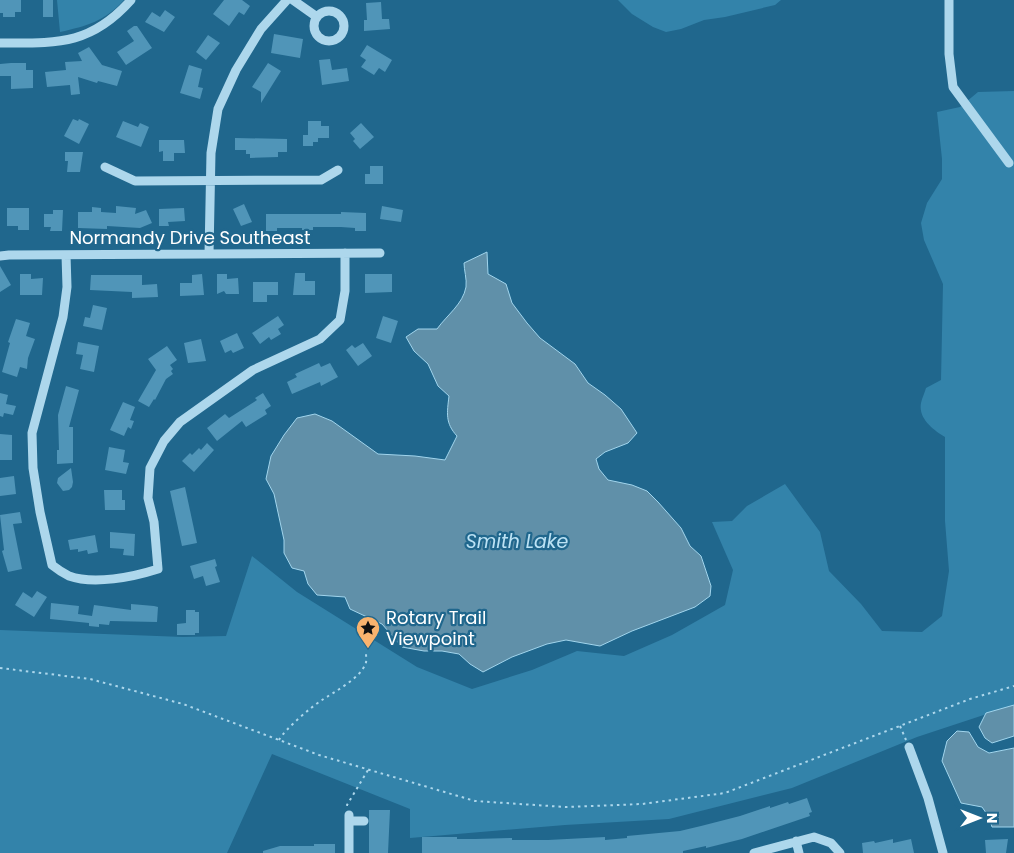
<svg xmlns="http://www.w3.org/2000/svg" width="1014" height="853" viewBox="0 0 1014 853" font-family="Poppins,sans-serif">
<rect width="100%" height="100%" fill="#20678d"/>
<path fill="#3383aa" d="M57 0H124C105 21 87 26 60 32Z
M618 0H781L775 5 725 17 704 20 681 29 666 32 653 27 632 14Z
M1014 91V705L917 737 792 788 669 819 565 825 410 838V809L272 754 227 853H0V630L183 637 226 636 252 556 297 592 417 667 472 689 532 670 577 651 624 656 672 635 725 605 733 570 712 522 732 521 747 506 785 484 820 532 829 571 861 604 882 631 922 632 942 616 949 571 945 521V437C934 430 918 419 921 403 922 398 925 392 926 388L941 380 943 284 924 240 921 223 927 203 942 179V159L937 112 960 107 978 92Z"/>
<path fill="#6090a9" stroke="#a1d5ed" d="M487 252 488 274 506 284 512 303 527 323 540 338 575 364 588 383 605 395 621 409 637 433 628 443 605 452 596 459 599 469 608 480 632 485 647 491 658 502 681 528 690 546 701 556 711 586 710 596 695 607 632 631 600 646 566 640 547 644 512 657 483 672 470 664 459 654 442 651H424L402 647 382 624 350 609 345 597 317 595 308 584 304 571 292 568 284 553V540L274 494 266 479 271 456 284 435 297 418 315 414 332 421 378 454 415 456 445 460 457 436C445 423 447 413 449 396L438 386 428 364 414 351 406 337 418 329H437C447 315 463 304 466 287 467 279 464 270 464 263Z
M1014 705V736L992 743 985 738 979 727 986 713Z
M957 731 969 732 978 747 989 753 1014 748V827H992L989 817 982 807 961 803 942 761 947 741Z"/>
<path fill="#5095b8" d="M0 0H21V12H15V17H3V13H0Z
M43 0H53V17H43Z
M224 0H242L250 6 244 15 239 12 229 26 213 14Z
M381 2 382 19H389L390 29 364 31V20H367L366 3Z
M165 10 175 17 164 32 145 22 152 12 160 17Z
M134 26H137L152 48 126 65 117 52 134 41 127 31Z
M274 34 303 39 300 58 271 53Z
M208 35 220 43 206 60 196 52Z
M367 45 392 60 385 72 379 68 374 75 361 67 366 60 360 56Z
M89 47 102 65 122 71 117 86 98 81 97 83 78 77 80 94 71 95 70 85 47 87 45 72 66 70 65 62 82 61 78 53Z
M330 59 332 70 347 68 349 81 322 85 319 60Z
M11 63H26V70H33V88L11 89V76H0V64Z
M268 63 281 71 261 103V92L252 87Z
M189 65 202 69 198 87 203 88 200 99 180 93Z
M73 119 78 121 79 119 89 124 79 144 64 136Z
M123 121 138 127 140 123 149 127 141 147 116 137Z
M308 121H321V126H329V138H318V142H313V146H303V135H308Z
M361 123 374 137 360 149 353 141 355 139 350 133Z
M235 138 287 139V152H278V157L250 158V154H246V150H235Z
M159 140H184L185 153H174V161H163V151L159 152Z
M65 152H83L80 172H67L68 161H65Z
M370 166H383V184H365V174H370Z
M244 204 252 222 241 226 233 209Z
M116 206 136 208 135 214 146 210 152 223 140 228 107 226V229L78 228V212H92V207L101 208V212L116 213Z
M382 206 403 210 401 222 380 219Z
M7 208H29V230H18V226H7Z
M184 208 185 221 168 222 169 226H159V209Z
M53 210H63L62 231H50L51 227H44V214H53Z
M341 212 366 213V231H355V228L341 227H313V230H302V228H277V231H266V214H341Z
M0 266 11 285 0 292Z
M295 273H305V281H315V295H293Z
M20 274H31V279L43 278 42 295H20Z
M202 274 204 295 180 296V283H192V275Z
M217 274H227V279L238 278 239 294H226L224 291 217 294Z
M365 274H392V292L365 293Z
M91 275H142V285L157 284 158 297 132 298V292L90 290Z
M253 282H278V295H267V302H253Z
M93 305 107 308 102 330 83 326 85 317 90 318Z
M278 316 284 325 278 329 281 334 271 340 269 337 260 344 252 333Z
M383 316 398 321 391 343 376 338Z
M16 319 30 323 26 336 35 339 28 358 27 369 20 367 17 377 2 372 10 343 8 342Z
M237 333 244 348 233 353 231 350 225 353 220 341Z
M201 339 206 361 188 363 184 343Z
M78 342 99 346 94 372 80 369 83 355 76 354Z
M363 343 372 356 358 366 346 350 352 345 355 348Z
M167 346 177 360 170 365 173 369 171 371 173 374 166 379 155 400 154 399 149 407 138 401 156 370 148 359Z
M319 363 321 367 330 363 338 377 321 386 320 382 292 394 287 382 297 377 295 374Z
M66 386 79 390 69 427H73V463L57 464V450H59L58 415Z
M0 393 8 395 6 404 16 406 13 415 4 413 3 417 0 416Z
M263 393 271 406 265 410 267 414 246 427 242 421 217 441 207 428 225 414 229 418 257 400 255 398Z
M123 402 135 407 130 420 134 421 131 429 128 427 124 436 110 430Z
M0 434 12 435V460H0Z
M207 443 214 450 194 472 182 461 190 453 192 455 199 448 201 450Z
M109 447 125 450 123 462 129 463 126 474 105 470Z
M71 468 73 482 72 487 69 490 63 491 57 483 58 478Z
M14 476 16 494 0 496V478Z
M185 487 197 543 182 546 170 491Z
M104 490H122V500H125V510H105Z
M20 512 22 523 13 524 22 569 8 572 2 551 4 550 0 515Z
M110 532 135 534 134 556 123 555 124 549 110 548Z
M95 535 98 552 88 554 87 550 78 552V549L70 550 68 540Z
M215 559 217 566 215 567 220 582 206 586 203 576 194 579 190 566Z
M37 591 47 597 34 617 15 605 23 592 32 598Z
M51 603 79 606 78 614 92 616 94 605 131 610V604L154 606 158 607 157 622 110 621 109 625 99 624V627L89 626V623L50 619Z
M186 610H195V612H199V633H195V635H177V624L186 623Z
M807 798 812 812 809 813 810 816 742 839 706 848V846L683 851V853H422V837H457V839H475L512 838V840H548L605 837V840L627 838V836L680 831 701 826 740 816 770 806V808L788 802 789 804Z
M369 810H390L388 853H369Z
M893 839V843L911 839 914 853H863L862 843 874 841 875 843Z
M1008 839 1006 853H986L985 840Z
M314 844H335V853H263V851L280 846H314Z"/>
<g fill="none" stroke-linecap="round" stroke-linejoin="round">
<path stroke="#add7ec" stroke-width="2" stroke-dasharray="2.5 4" stroke-linecap="butt" d="M0 668 90 679 183 704 319 755 475 801 565 807 642 804 725 793 970 699 1014 686
M900 726 906 740
M279 740C285 729 311 707 322 700 334 692 359 679 365 665 367 662 366 657 366 653
M348 805H347L368 770"/>
<path stroke="#add7ec" stroke-width="9" d="M293 0 317 17
M949 0V54L953 87 1009 163
M314 26a15 15 0 1 1 30 0a15 15 0 1 1-30 0Z
M0 43C56 43 90 46 131 0
M105 167 135 181 321 180 338 170
M209 254 211 153 218 109 236 70 261 29 287 0
M66 255 67 287 63 317 32 433 33 468 40 512 52 565C57 569 63 573 69 576 94 585 133 577 158 569L154 522 148 498 150 468 164 441 180 422 253 370 320 339 340 320 345 291V253
M0 256 9 255 380 253
M909 747 928 798 943 853
M349 821H364
M796 841 799 853
M349 853V815
M754 853 814 837 831 843 840 853"/>
</g>
<defs>
<g id="sight-pin" transform="scale(1.25)"><path d="M0 17L-7.5 6A9.5 9.5 0 1 1 7.5 6Z" fill="#f9b36e" stroke="#20678d"/><path d="M0-6L1.8-2.2L6-1.7L2.9 1.2L3.7 5.4L0 3.3L-3.7 5.4L-2.9 1.2L-6-1.7L-1.8-2.2Z" fill="#111"/></g>
</defs>
<g fill-rule="evenodd">
<use href="#sight-pin" x="368" y="628"/>
</g>
<g text-anchor="middle" stroke-width="4.5" stroke-linejoin="round" paint-order="stroke">
<g font-size="18" fill="#fff" stroke="#20678d">
<text x="190" y="244">Normandy Drive Southeast</text>
</g>
<g font-size="18" fill="#fff" stroke="#20678d" text-anchor="start">
<text x="386" y="624">Rotary Trail<tspan x="386" dy="21">Viewpoint</tspan></text>
</g>
<g font-size="19" font-style="italic" fill="#bce2f4" stroke="#20678d">
<text x="517" y="548">Smith Lake</text>
</g>
</g>
<g transform="translate(979 818) rotate(90)" stroke="#20678d" stroke-width="4" paint-order="stroke">
<path d="M0-4L9 19L0 12L-9 19Z" fill="#ffffff"/>
<text y="-8" font-size="14" font-weight="bold" text-anchor="middle" fill="#ffffff">N</text>
</g>
</svg>
